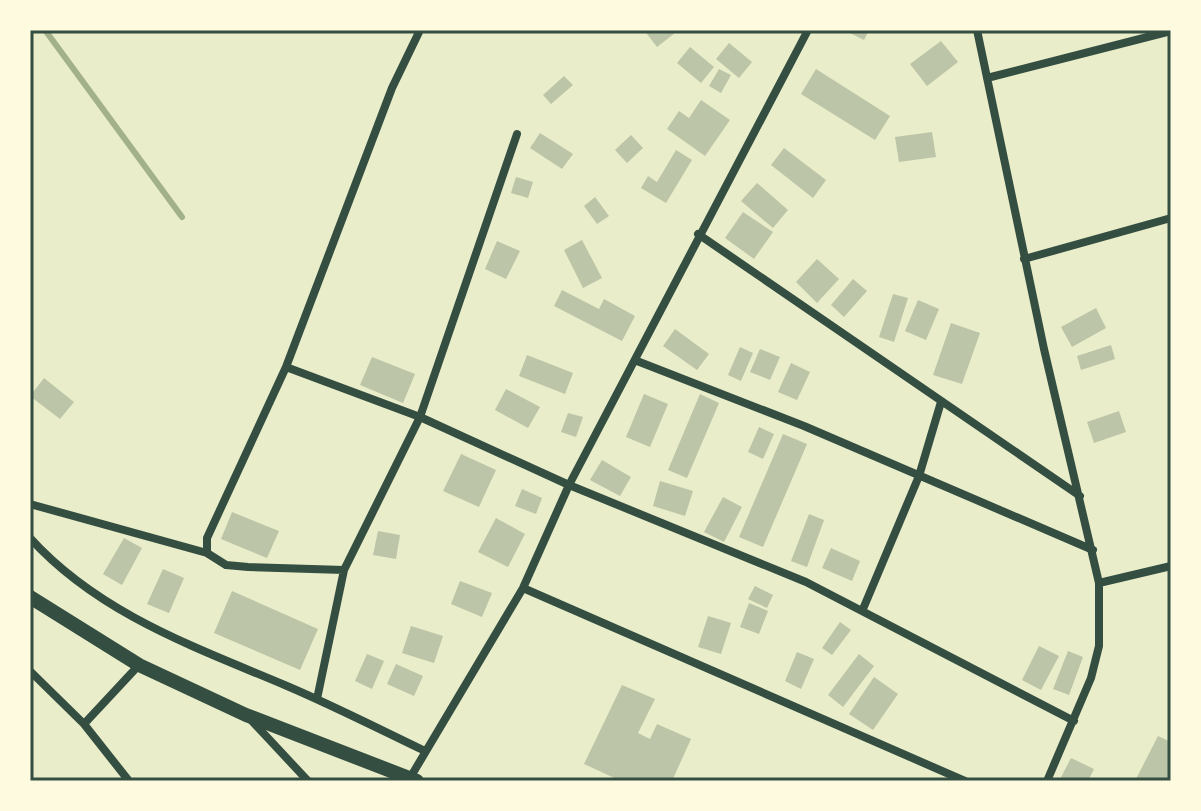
<svg xmlns="http://www.w3.org/2000/svg" width="1201" height="811" viewBox="0 0 1201 811" font-family="Commissioner,sans-serif">
<rect width="100%" height="100%" fill="#e9edc9"/>
<g fill="none" stroke-linecap="round" stroke-linejoin="round">
<path stroke="#a3b18a" stroke-width="6" d="M45 30 182 217"/>
</g>
<path fill="#bcc5a7" d="M644 30H673L675 33 657 47Z
M844 30H869L864 40Z
M941 41 958 62 927 86 910 64Z
M729 43 752 62 739 78 716 59Z
M690 47 714 67 701 83 677 63Z
M719 69 731 75 721 93 709 86Z
M816 69 890 116 875 140 801 94Z
M564 76 573 85 551 104 543 95Z
M701 100 730 120 705 156 667 129 679 111 689 118Z
M932 132 936 157 899 162 895 137Z
M540 133 573 154 562 169 530 148Z
M631 135 643 148 627 163 615 150Z
M784 148 826 180 813 198 771 165Z
M676 150 692 160 666 203 641 188 648 176 657 182Z
M516 177 533 182 528 198 511 193Z
M757 183 788 210 773 228 741 201Z
M595 197 609 216 597 224 584 206Z
M743 212 773 232 754 259 725 238Z
M582 240 602 278 583 288 564 250Z
M497 241 520 251 506 279 485 269Z
M817 259 839 279 817 303 796 282Z
M853 279 867 291 844 317 831 305Z
M562 290 599 309 604 299 635 316 622 341 554 306Z
M893 294 908 298 894 342 879 337Z
M918 300 939 309 926 340 905 331Z
M1096 308 1106 328 1072 347 1061 327Z
M951 323 980 333 962 384 933 375Z
M675 329 709 354 697 370 663 346Z
M1111 345 1115 359 1081 370 1077 356Z
M740 347 753 353 741 381 728 375Z
M760 349 780 357 770 380 750 372Z
M527 355 573 373 565 394 519 376Z
M372 357 415 374 403 403 360 385Z
M791 363 810 372 797 400 778 392Z
M44 378 74 402 60 419 30 396Z
M506 389 540 407 528 428 495 410Z
M644 394 668 404 650 447 626 437Z
M700 394 719 403 687 478 668 470Z
M1119 411 1126 432 1094 443 1087 422Z
M568 413 583 417 576 437 561 432Z
M759 427 774 434 763 459 748 452Z
M783 434 807 444 763 547 739 537Z
M461 454 496 470 479 507 443 491Z
M602 460 631 477 620 496 590 480Z
M660 481 693 491 685 516 653 506Z
M522 489 542 498 536 514 515 506Z
M723 497 742 507 724 542 704 532Z
M232 512 279 531 267 558 221 539Z
M809 514 824 520 807 567 791 561Z
M496 518 525 534 508 567 478 552Z
M378 531 400 535 396 559 373 555Z
M124 538 142 548 122 585 103 574Z
M831 548 860 561 852 581 822 568Z
M163 569 184 578 169 613 147 604Z
M460 581 492 593 482 617 451 604Z
M755 586 773 595 767 608 748 599Z
M232 591 318 629 300 670 214 633Z
M749 603 768 611 759 634 740 627Z
M708 616 731 623 721 654 698 647Z
M840 622 851 630 832 655 822 648Z
M411 626 443 636 434 663 402 653Z
M1039 646 1059 656 1041 690 1022 680Z
M1068 651 1083 657 1069 695 1053 689Z
M797 652 814 659 801 689 785 681Z
M367 654 384 661 372 689 355 681Z
M859 654 874 666 843 707 828 695Z
M396 664 423 676 414 696 387 684Z
M874 677 898 694 873 730 849 714Z
M622 685 655 699 638 733 650 739 657 724 691 739 672 781H621L584 764Z
M1158 736 1171 742V781H1135Z
M1071 758 1094 769 1088 781H1059Z"/>
<g fill="none" stroke-linecap="round" stroke-linejoin="round">
<path stroke="#344e41" stroke-width="8" d="M977 30 1044 349 1099 583V646L1091 678 1047 781
M987 78 1171 31
M698 234 1080 496
M1024 259 1171 218
M637 361 804 426 1093 550
M286 367 420 417 569 485 806 582 1074 721
M30 504 207 553
M30 538C99 614 195 647 287 686 334 706 379 729 425 751
M344 570 248 567 226 565 207 553V538L286 367 392 88 420 30
M1099 583 1171 566
M523 588 965 781
M863 609 919 476 941 402
M30 671 84 724
M317 699 344 570 420 417 517 134
M252 721 308 781
M410 778 523 588 569 485 808 30
M129 781 84 724 139 665"/>
<path stroke="#344e41" stroke-width="14" d="M30 597 139 665 246 715 417 781"/>
</g>
<rect width="1201" height="811" fill="none" stroke="#fefae0" stroke-width="64"/>
<rect x="32" y="32" width="1137" height="747" fill="none" stroke="#344e41" stroke-width="3"/>
</svg>
